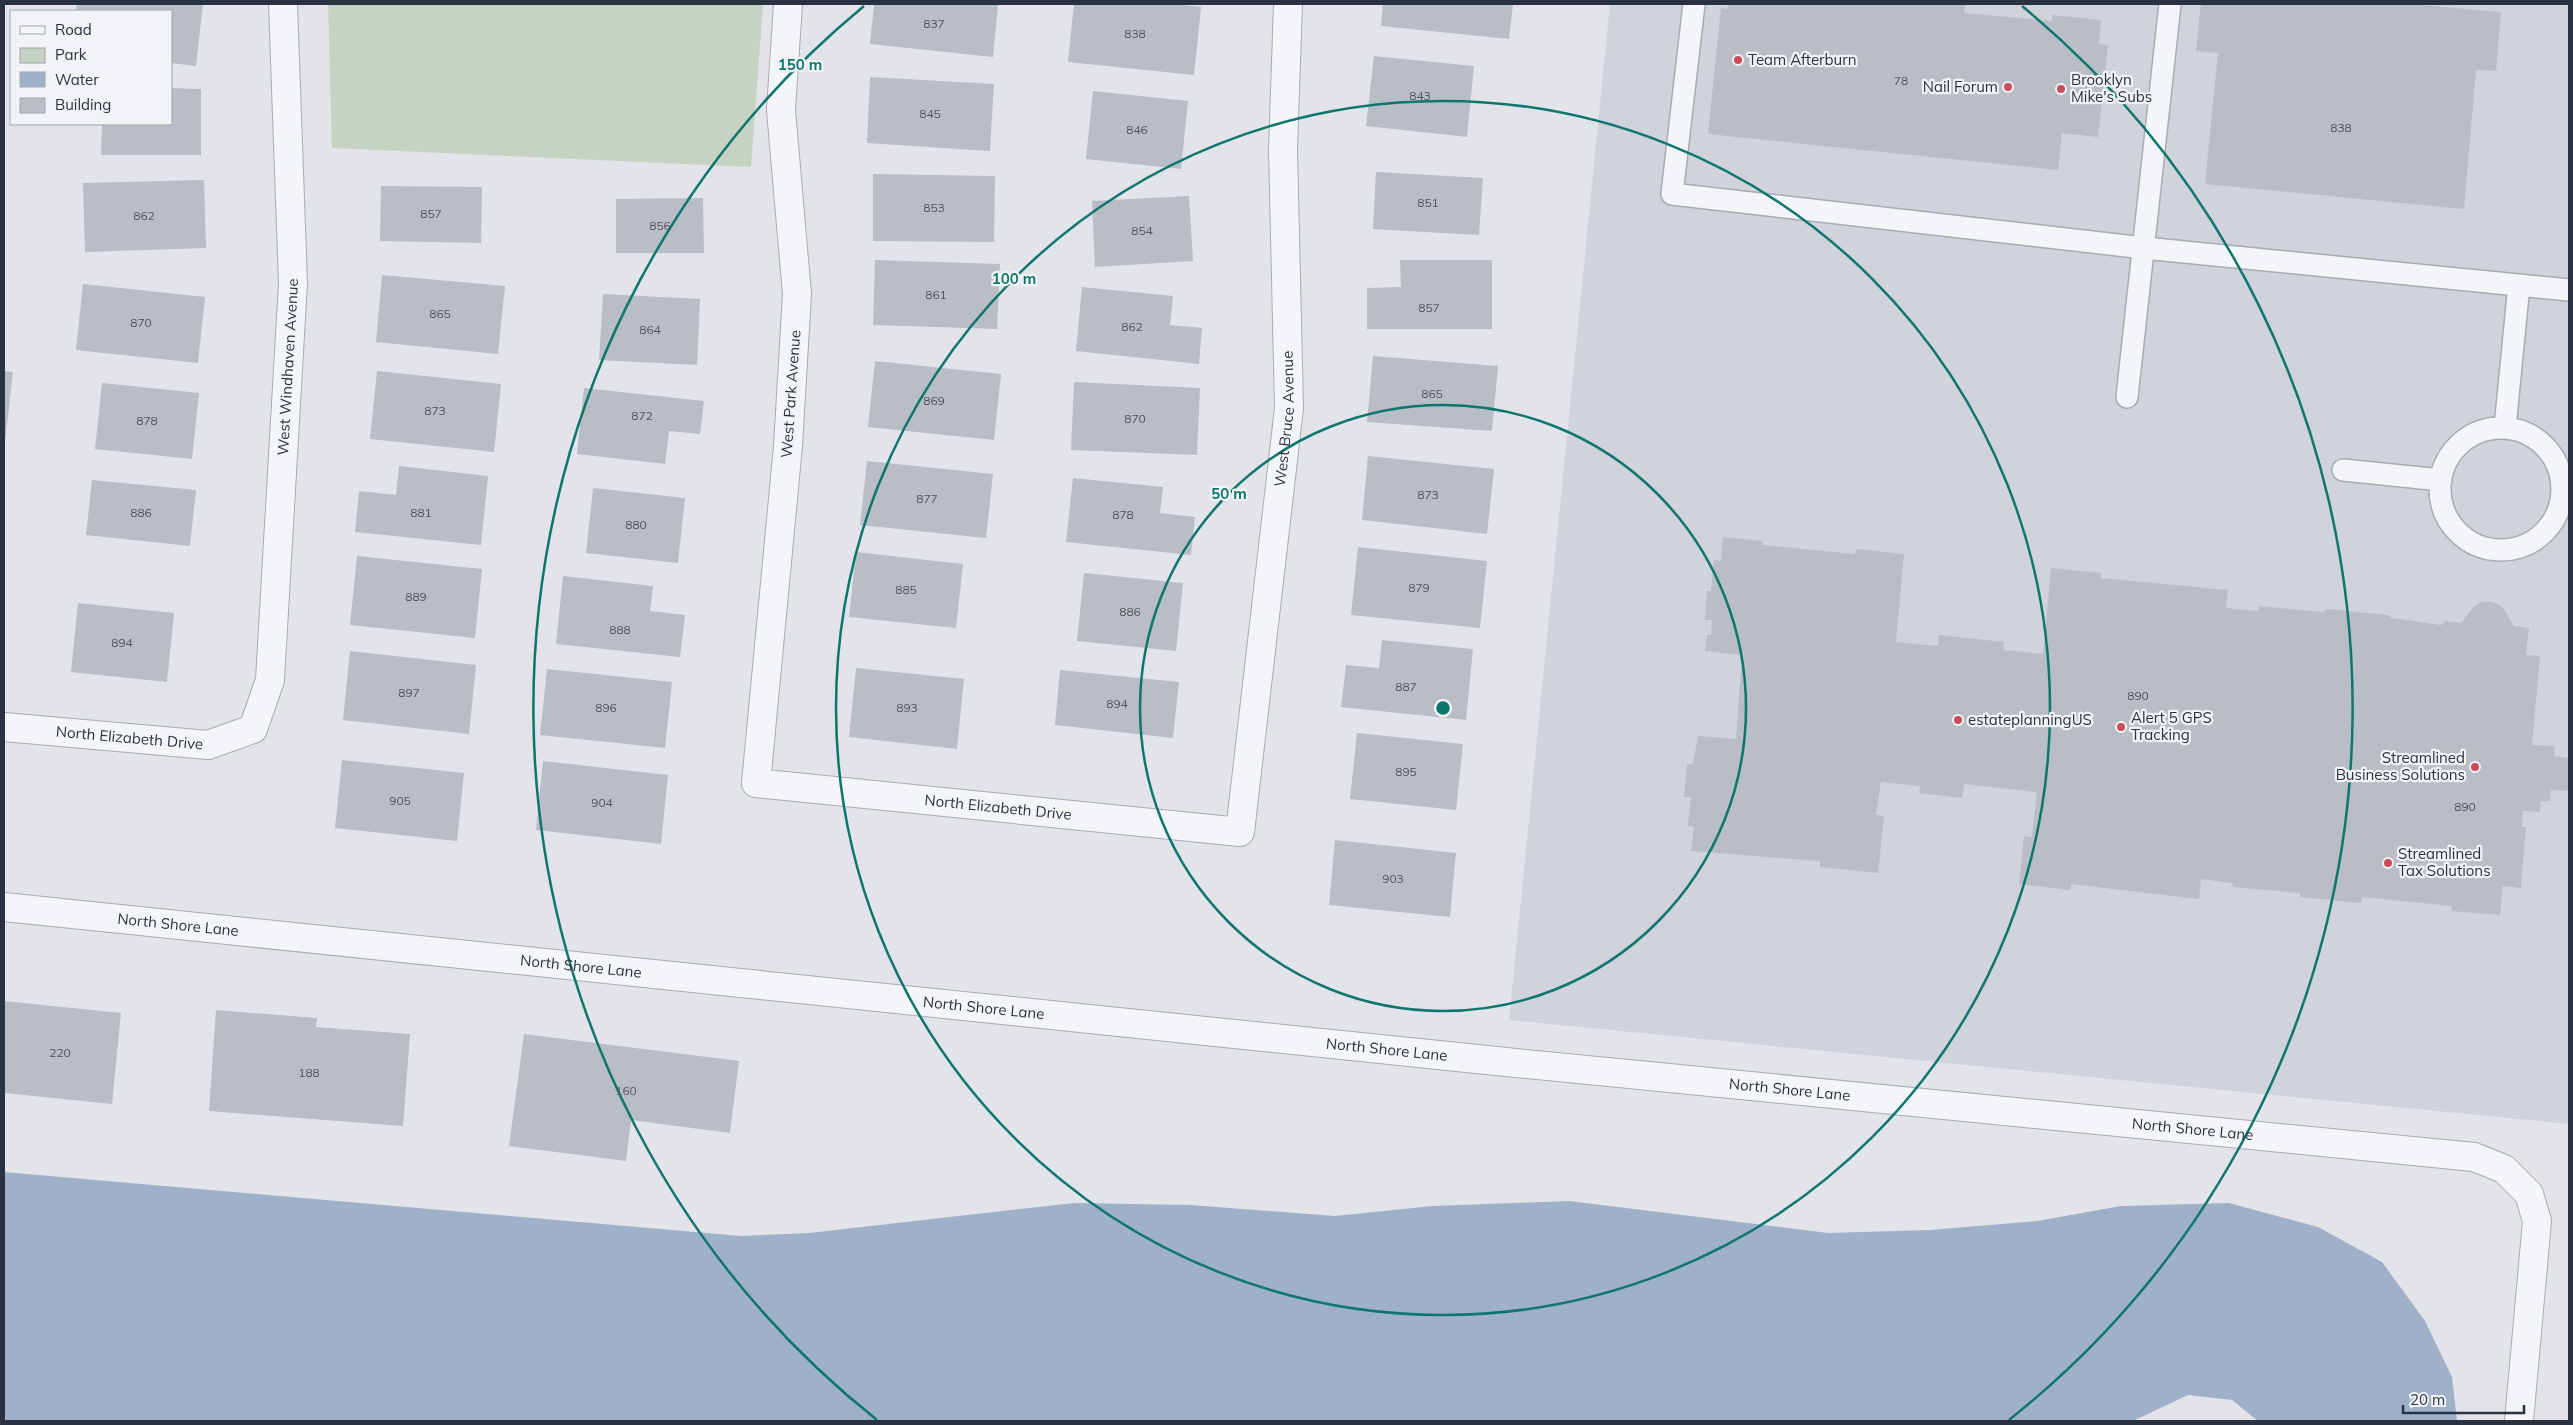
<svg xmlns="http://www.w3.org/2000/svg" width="2573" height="1425" viewBox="0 0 2573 1425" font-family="Mulish,sans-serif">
<rect width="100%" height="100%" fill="#e2e4ea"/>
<path fill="#d0d3db" d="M1610 4H2569V1124L1509 1020Z"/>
<path fill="#c6d3c3" d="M328 4H763L751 167 332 148Z"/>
<path fill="#9eb1c8" d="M4 1172 741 1236 809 1233 1074 1203 1190 1205 1335 1216 1433 1206 1569 1201 1828 1233 1930 1230 2037 1221 2121 1206 2229 1203 2318 1227 2382 1262 2425 1321 2452 1377 2457 1421H2258L2232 1400 2188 1395 2133 1421H4Z"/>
<path fill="#b9bdc6" d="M77 4H203L196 66 171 63V11H76Z
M874 4H998L993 57 870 44Z
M1074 4H1171L1201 7 1194 75 1068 62Z
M1383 4H1513L1509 39 1381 26Z
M1728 4H1949L1965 5 1964 13 2052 21V15L2101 20 2099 44 2108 45 2098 137 2062 133 2058 170 1708 134 1721 8 1728 9Z
M2201 4H2410L2501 12 2496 71 2476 70 2464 209 2205 184 2218 53 2196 51Z
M1374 56 1474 66 1467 137 1366 126Z
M870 77 994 84 990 151 867 143Z
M171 88 201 89V155H101L102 124H171Z
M1093 91 1188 101 1181 169 1086 159Z
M1376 172 1483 178 1479 235 1373 229Z
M873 174 995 176 994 242 873 241Z
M204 180 206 248 85 252 83 183Z
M381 186 482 187 481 243 380 241Z
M1189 196 1193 261 1095 267 1092 201Z
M703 198 704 253H616V199Z
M875 260 1000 264 997 329 873 325Z
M1400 260H1492V329H1367V288L1401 287Z
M382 275 505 286 498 354 376 342Z
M83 284 205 297 198 363 76 350Z
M1082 287 1173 296 1170 325 1202 328 1199 364 1076 351Z
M603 294 700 299 697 365 599 360Z
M1373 356 1498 366 1492 431 1367 422Z
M875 361 1001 374 994 440 868 427Z
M4 371 13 372 5 442 4 441Z
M377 371 501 384 494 452 370 439Z
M1074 382 1200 388 1197 455 1071 450Z
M102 383 199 393 192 459 95 449Z
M584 388 704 401 700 434 669 431 665 464 577 454Z
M1368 456 1494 469 1487 534 1362 520Z
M867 461 993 474 986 538 860 525Z
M399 466 488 476 481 545 355 532 359 491 396 495Z
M1073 478 1163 487 1160 513 1195 517 1191 555 1066 542Z
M92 480 196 490 190 546 86 535Z
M593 488 685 498 678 563 586 553Z
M1723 537 1762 541V545L1855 554 1856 549 1904 554 1896 642 1938 646 1939 635 2004 642 2003 650 2043 654 2051 568 2101 573V578L2228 590 2226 608 2258 611 2259 606 2323 612 2327 609 2388 615 2392 618 2441 625 2445 621 2461 623 2473 607 2481 602H2492L2502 606 2514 626 2529 628 2526 655 2540 656 2532 745 2555 746 2554 756 2569 758V791L2551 790 2550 801H2541L2540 812 2523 811 2522 827H2526L2521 888 2503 886 2500 915 2451 911 2452 906 2362 897 2361 903 2300 897V893L2233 887 2232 883 2201 879 2199 899 2071 884 2070 890 2019 884 2024 836 2032 837 2037 792 1964 784 1962 798 1919 793 1920 786 1881 782 1876 815 1884 816 1878 873 1820 867V861L1691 851 1694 827 1688 826 1691 797H1684L1687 764H1693L1698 736 1736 739 1742 655 1705 651 1707 635H1711L1712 620H1705L1707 591H1711L1714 560 1721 561Z
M1358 547 1487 561 1480 628 1351 615Z
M856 552 963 564 956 628 849 617Z
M357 556 482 569 475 638 350 625Z
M1084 573 1183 583 1176 651 1077 641Z
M563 576 653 586 650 611 685 615 680 657 556 644Z
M78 603 174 613 167 682 71 672Z
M1382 640 1473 649 1466 720 1341 707 1346 665 1379 668Z
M350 651 476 665 469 734 343 720Z
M856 668 964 679 957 749 849 737Z
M547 669 672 682 665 748 540 735Z
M1060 670 1179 682 1173 738 1055 725Z
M1357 733 1463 744 1456 810 1350 799Z
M342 760 464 773 457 841 335 828Z
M543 761 668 775 661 844 536 830Z
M1335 840 1456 853 1450 917 1329 905Z
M4 1001 121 1013 112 1104 4 1093Z
M216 1010 317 1018 316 1027 410 1034 403 1126 209 1111Z
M524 1034 739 1061 730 1133 631 1120 626 1161 509 1146Z"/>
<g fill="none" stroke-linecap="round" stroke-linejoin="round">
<g stroke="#a7abb4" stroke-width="24">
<path id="service" d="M1694 4 1672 194 2144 248 2569 290
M2127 397 2170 4
M2505 427 2519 285
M2440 489a61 61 0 1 1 122 0a61 61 0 1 1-122 0Z
M2343 470 2441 480"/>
</g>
<g stroke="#a7abb4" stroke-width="30">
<g id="minor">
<path id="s1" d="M788 4 781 110 797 294 788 446 756 783 1240 832 1289 408 1283 149 1288 4"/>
<path id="s2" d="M4 727 208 745 253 729 270 680 293 283 283 4"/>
<path id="s3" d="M4 907 1506 1062 2474 1157 2504 1169 2529 1194 2537 1221 2519 1421"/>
</g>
</g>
<use href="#service" stroke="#f4f5f8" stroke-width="21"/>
<use href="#minor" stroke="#f4f5f8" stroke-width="28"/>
</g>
<g fill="none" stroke="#0f766e" stroke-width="2.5">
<circle cx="1443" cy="708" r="303"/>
<circle cx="1443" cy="708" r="607"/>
<path d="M877 1420A910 910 0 0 1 864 6M2022 6A910 910 0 0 1 2009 1420"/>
</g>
<g fill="#c94c59" stroke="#f1f3f7" stroke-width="2">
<circle cx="1738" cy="60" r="5"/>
<circle cx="2008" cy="87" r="5"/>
<circle cx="2061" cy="89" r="5"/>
<circle cx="1958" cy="720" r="5"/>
<circle cx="2121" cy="727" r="5"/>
<circle cx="2475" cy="767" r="5"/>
<circle cx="2388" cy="863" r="5"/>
</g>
<g text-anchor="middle" stroke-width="4.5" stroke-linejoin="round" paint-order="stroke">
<g font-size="12" fill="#4e5562">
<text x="934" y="28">837</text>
<text x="1135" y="38">838</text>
<text x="1901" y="85">78</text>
<text x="1420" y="100">843</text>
<text x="930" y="118">845</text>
<text x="2341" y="132">838</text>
<text x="1137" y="134">846</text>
<text x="1428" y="207">851</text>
<text x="934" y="212">853</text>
<text x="431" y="218">857</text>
<text x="144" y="220">862</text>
<text x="660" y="230">856</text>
<text x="1142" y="235">854</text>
<text x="936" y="299">861</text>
<text x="1429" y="312">857</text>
<text x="440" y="318">865</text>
<text x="141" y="327">870</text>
<text x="1132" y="331">862</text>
<text x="650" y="334">864</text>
<text x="1432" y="398">865</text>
<text x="934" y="405">869</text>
<text x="435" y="415">873</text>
<text x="642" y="420">872</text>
<text x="1135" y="423">870</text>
<text x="147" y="425">878</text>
<text x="1428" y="499">873</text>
<text x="927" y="503">877</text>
<text x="141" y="517">886</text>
<text x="421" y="517">881</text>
<text x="1123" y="519">878</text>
<text x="636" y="529">880</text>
<text x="1419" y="592">879</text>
<text x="906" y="594">885</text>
<text x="416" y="601">889</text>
<text x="1130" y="616">886</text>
<text x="620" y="634">888</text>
<text x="122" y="647">894</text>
<text x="1406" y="691">887</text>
<text x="409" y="697">897</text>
<text x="2138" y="700">890</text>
<text x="1117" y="708">894</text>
<text x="606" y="712">896</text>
<text x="907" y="712">893</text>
<text x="1406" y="776">895</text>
<text x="400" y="805">905</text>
<text x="602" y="807">904</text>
<text x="2465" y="811">890</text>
<text x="1393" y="883">903</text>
<text x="60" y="1057">220</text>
<text x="309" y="1077">188</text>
<text x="626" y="1095">160</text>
</g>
<g font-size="15" fill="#2a3241" stroke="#f1f3f7" text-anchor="start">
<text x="1748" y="65">Team Afterburn</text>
<text x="2071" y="85">Brooklyn<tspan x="2071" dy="17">Mike's Subs</tspan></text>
<text x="1998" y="92" text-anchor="end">Nail Forum</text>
<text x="2131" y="723">Alert 5 GPS<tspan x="2131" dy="17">Tracking</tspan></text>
<text x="1968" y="725">estateplanningUS</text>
<text x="2465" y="763" text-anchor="end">Streamlined<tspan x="2465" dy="17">Business Solutions</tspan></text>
<text x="2398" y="859">Streamlined<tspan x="2398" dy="17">Tax Solutions</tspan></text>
</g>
<g font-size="15" fill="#2a3241" stroke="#f1f3f7">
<text dy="5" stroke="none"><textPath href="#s2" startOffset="618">West Windhaven Avenue</textPath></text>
<text transform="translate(791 394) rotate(-86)" y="5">West Park Avenue</text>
<text dy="5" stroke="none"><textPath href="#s1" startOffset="1684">West Bruce Avenue</textPath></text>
<text dy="5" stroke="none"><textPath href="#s2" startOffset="126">North Elizabeth Drive</textPath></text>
<text dy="5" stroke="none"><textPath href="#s1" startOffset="1025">North Elizabeth Drive</textPath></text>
<text dy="5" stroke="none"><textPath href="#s3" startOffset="175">North Shore Lane</textPath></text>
<text dy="5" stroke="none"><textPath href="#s3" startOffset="580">North Shore Lane</textPath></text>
<text dy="5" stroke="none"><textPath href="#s3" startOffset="985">North Shore Lane</textPath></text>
<text dy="5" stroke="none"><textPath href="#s3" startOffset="1390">North Shore Lane</textPath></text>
<text dy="5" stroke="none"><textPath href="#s3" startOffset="1795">North Shore Lane</textPath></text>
<text dy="5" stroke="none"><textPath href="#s3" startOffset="2200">North Shore Lane</textPath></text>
</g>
</g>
<circle cx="1443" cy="708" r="8" fill="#0f766e" stroke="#f1f3f7" stroke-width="2.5"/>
<g font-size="15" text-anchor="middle" font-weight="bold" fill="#0f766e" stroke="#f1f3f7" stroke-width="4.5" stroke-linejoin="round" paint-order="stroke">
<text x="800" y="70">150 m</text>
<text x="1014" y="284">100 m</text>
<text x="1229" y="499">50 m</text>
</g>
<rect width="2573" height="1425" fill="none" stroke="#2a3241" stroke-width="10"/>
<rect x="10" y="10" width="162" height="115" fill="#f1f3f7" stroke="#a1a6ae"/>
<rect x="20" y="26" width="25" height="8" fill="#f4f5f8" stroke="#a1a6ae"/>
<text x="55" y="35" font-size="15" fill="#2a3241">Road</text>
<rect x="20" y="48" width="25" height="15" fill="#c6d3c3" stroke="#a1a6ae"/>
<text x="55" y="60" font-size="15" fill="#2a3241">Park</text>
<rect x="20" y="72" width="25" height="15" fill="#9eb1c8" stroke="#a1a6ae"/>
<text x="55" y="85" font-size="15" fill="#2a3241">Water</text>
<rect x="20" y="98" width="25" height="15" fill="#b9bdc6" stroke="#a1a6ae"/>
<text x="55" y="110" font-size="15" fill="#2a3241">Building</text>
<path d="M2403 1405v8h121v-8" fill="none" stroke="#2a3241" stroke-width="2.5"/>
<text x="2410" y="1405" font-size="15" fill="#2a3241" stroke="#f1f3f7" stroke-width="4" paint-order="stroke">20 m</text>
</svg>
